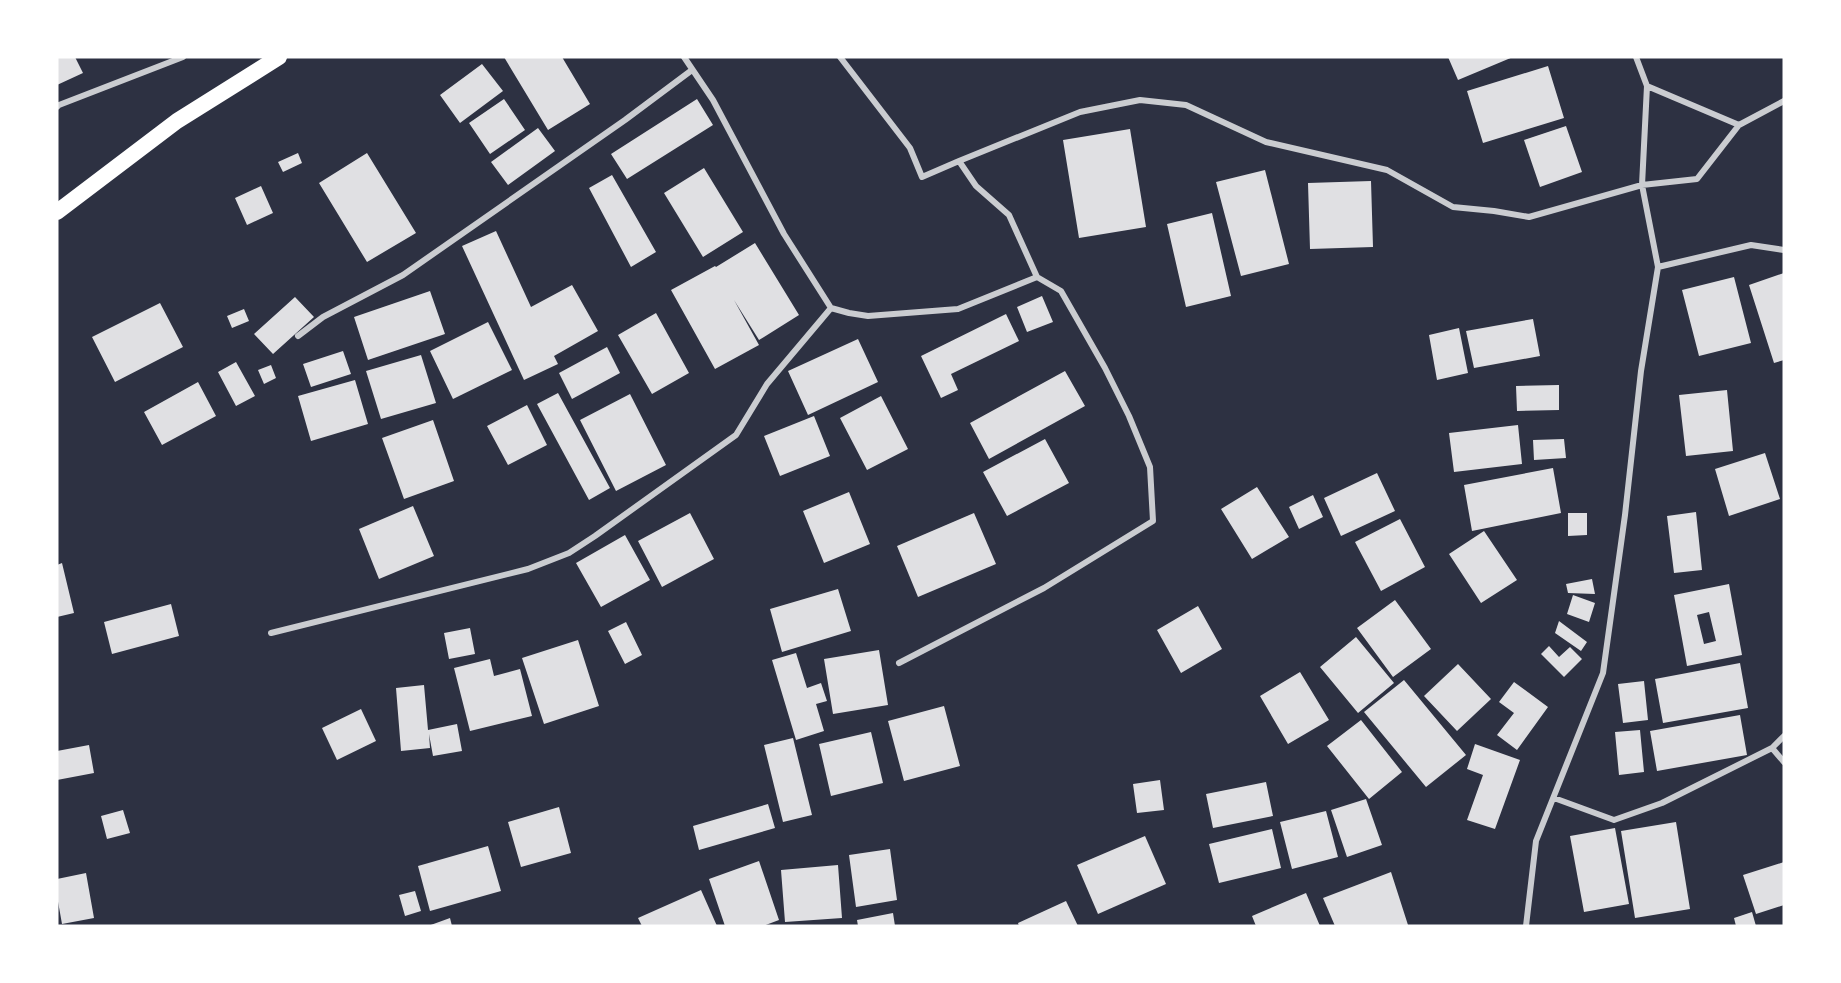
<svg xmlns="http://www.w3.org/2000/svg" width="1841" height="983" viewBox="0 0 1841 983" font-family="Figtree,sans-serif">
<rect width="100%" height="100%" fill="#2d3142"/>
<path fill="#e0e0e3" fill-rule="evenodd" d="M57 57H75L83 73 57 85Z
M504 57H562L590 104 548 130Z
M1448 57H1513L1458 80Z
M482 64 503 91 460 123 440 95Z
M1548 66 1564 118 1483 143 1467 91Z
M504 99 525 130 490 154 469 123Z
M697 99 713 125 627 179 611 154Z
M1566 126 1582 172 1540 187 1524 140Z
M538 128 555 151 508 185 491 162Z
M1130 129 1146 227 1079 238 1063 140Z
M298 153 302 163 283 172 278 162Z
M367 153 416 233 367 262 319 183Z
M704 168 743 232 703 257 664 193Z
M1265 170 1289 264 1241 276 1216 182Z
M612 175 656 252 631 267 589 188Z
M1371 181 1373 247 1310 249 1308 183Z
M261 186 273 213 247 225 235 198Z
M1212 213 1231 296 1186 307 1167 224Z
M496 231 531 307 572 285 598 331 554 356 558 364 524 380 462 246Z
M755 243 799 315 759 340 734 300 759 345 715 369 671 290 715 266 716 267Z
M1784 273V360L1774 363 1749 285Z
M1734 277 1751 343 1699 356 1682 290Z
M430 291 445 334 368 360 354 317Z
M1042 296 1053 322 1027 332 1017 307Z
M295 297 314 317 273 354 254 334Z
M160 303 183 347 115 382 92 337Z
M244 309 249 321 232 328 227 316Z
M656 313 689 373 652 394 618 335Z
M1006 314 1019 341 951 374 958 390 941 398 921 356Z
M1533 319 1540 356 1474 368 1466 331Z
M488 322 512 370 453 399 430 351Z
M1459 328 1468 373 1437 380 1429 335Z
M858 339 878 382 808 415 788 371Z
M607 347 620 373 572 399 559 373Z
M343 351 351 374 311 387 303 364Z
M421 355 436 403 381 419 366 371Z
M236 362 255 396 236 406 218 372Z
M271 365 276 378 264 384 258 370Z
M1065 371 1085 406 989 459 970 423Z
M355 380 368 424 311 441 298 396Z
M198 382 216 416 162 445 144 412Z
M1559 385V410L1517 411 1516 386Z
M1727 390 1733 451 1686 456 1679 395Z
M558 393 610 488 589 500 537 404Z
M630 394 666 465 616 491 580 420Z
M881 396 908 449 867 470 840 418Z
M527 405 547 445 508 465 487 426Z
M814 416 830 456 780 476 764 436Z
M433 420 454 481 404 499 382 438Z
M1518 425 1522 464 1454 472 1449 433Z
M1045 439 1069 483 1007 516 983 472Z
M1564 439 1566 458 1534 460 1533 440Z
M1765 453 1780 499 1729 516 1715 469Z
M1553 468 1561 513 1472 531 1464 485Z
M1377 473 1395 511 1341 536 1324 498Z
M1257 487 1289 537 1252 559 1221 509Z
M849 492 870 544 824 563 803 511Z
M1313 495 1323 517 1299 529 1289 507Z
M413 506 434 556 379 579 359 529Z
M1696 512 1702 570 1674 573 1667 516Z
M690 513 714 559 662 587 638 541Z
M974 513 996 564 918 597 897 546Z
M1568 513H1587V535L1568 536Z
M1400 519 1425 567 1381 591 1355 542Z
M1484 531 1517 580 1481 603 1449 554Z
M625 535 650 580 601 607 576 563Z
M62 563 74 613 57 617V565Z
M1592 579 1595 594 1568 593 1566 584Z
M1729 584 1742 655 1687 666 1674 595ZM1709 612 1716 641 1704 644 1697 615Z
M838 589 851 631 782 652 770 609Z
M1573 595 1595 603 1589 622 1567 614Z
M1395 600 1431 649 1393 677 1357 628Z
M171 604 179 636 112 654 104 622Z
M1198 606 1222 649 1181 673 1157 630Z
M1559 621 1587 642 1581 651 1555 633Z
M626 622 642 655 625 664 608 631Z
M470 628 475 654 449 659 444 633Z
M1356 637 1394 683 1358 713 1320 667Z
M578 640 599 706 544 724 522 658Z
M1549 646 1559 657 1570 647 1582 659 1564 677 1541 654Z
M879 650 888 705 833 714 824 659Z
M796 653 807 688 821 683 827 701 816 704 824 731 796 740 772 660Z
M490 659 494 676 520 669 532 716 470 731 454 668Z
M1740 663 1748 708 1663 723 1655 679Z
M1458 664 1491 699 1457 731 1424 696Z
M1300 672 1329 720 1288 744 1260 696Z
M1404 680 1466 755 1426 787 1364 712Z
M1644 681 1648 720 1623 723 1618 684Z
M1514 682 1548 707 1517 750 1497 735 1514 713 1499 702Z
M424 685 428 730 457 724 462 751 433 756 429 734 430 748 401 751 396 688Z
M944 706 960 766 904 781 888 721Z
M361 709 376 741 337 760 322 728Z
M1740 715 1747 755 1657 771 1650 731Z
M1361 720 1402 772 1369 799 1327 746Z
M1640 730 1644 772 1619 775 1615 732Z
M871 732 883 783 831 796 819 744Z
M793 738 812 815 783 822 764 745Z
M1475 744 1520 760 1495 829 1467 820 1483 775 1467 769Z
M89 745 94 773 57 780V751Z
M1160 780 1164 810 1137 813 1133 784Z
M1266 782 1273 816 1213 828 1206 794Z
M1366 799 1382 845 1347 857 1331 810Z
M768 804 775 828 699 850 693 826Z
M559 807 571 853 521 867 508 822Z
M123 810 130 833 107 839 101 816Z
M1326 811 1338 857 1292 869 1280 822Z
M1676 822 1690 909 1635 918 1621 831Z
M1615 828 1629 904 1584 912 1570 836Z
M1272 829 1281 868 1219 883 1209 844Z
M1145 836 1166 884 1098 914 1077 865Z
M488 846 501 891 430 911 418 866Z
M890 849 897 900 856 907 849 855Z
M759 861 779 920 763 926H725L709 879Z
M1784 862V905L1756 914 1743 875Z
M838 865 842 918 785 922 781 870Z
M1391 872 1408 925 1335 926 1323 898Z
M86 873 94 918 62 924 57 896V879Z
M701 890 717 926H642L638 918Z
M415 891 421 911 405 916 399 895Z
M1306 893 1320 926H1256L1252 916Z
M1066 901 1078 926H1019L1018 923Z
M1752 912 1756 926H1736L1734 918Z
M893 913 895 926H858L857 920Z
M450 918 452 926H428Z"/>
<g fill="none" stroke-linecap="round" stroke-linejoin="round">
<path stroke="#caccd0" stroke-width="6" d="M684 57 713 100 784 234 831 308 849 313 868 316 958 309 1037 277
M840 57 910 148 922 177 959 161 976 186 1009 215 1037 277 1061 291 1105 368 1129 416 1150 467 1153 521 1044 588 899 663
M1647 86 1739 125
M57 107 59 105 183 57
M959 161 1080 112 1140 100 1186 105 1266 142 1387 170 1453 207 1494 211 1529 217 1642 185 1697 179 1739 125 1784 101
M1658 267 1751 245 1784 250
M298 336 323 317 403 275 625 120 692 70
M271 633 528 569 569 553 595 536 736 435 767 384 831 308
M1772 748 1784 762
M1554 798 1614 820 1662 803 1772 748 1784 736
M1526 926 1536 841 1603 673 1625 515 1641 371 1658 267 1642 185 1647 86 1636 57"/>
<path stroke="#fff" stroke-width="16" d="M57 212 177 121 279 57"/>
</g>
<rect width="1841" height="983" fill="none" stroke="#ffffff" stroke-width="117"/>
</svg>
